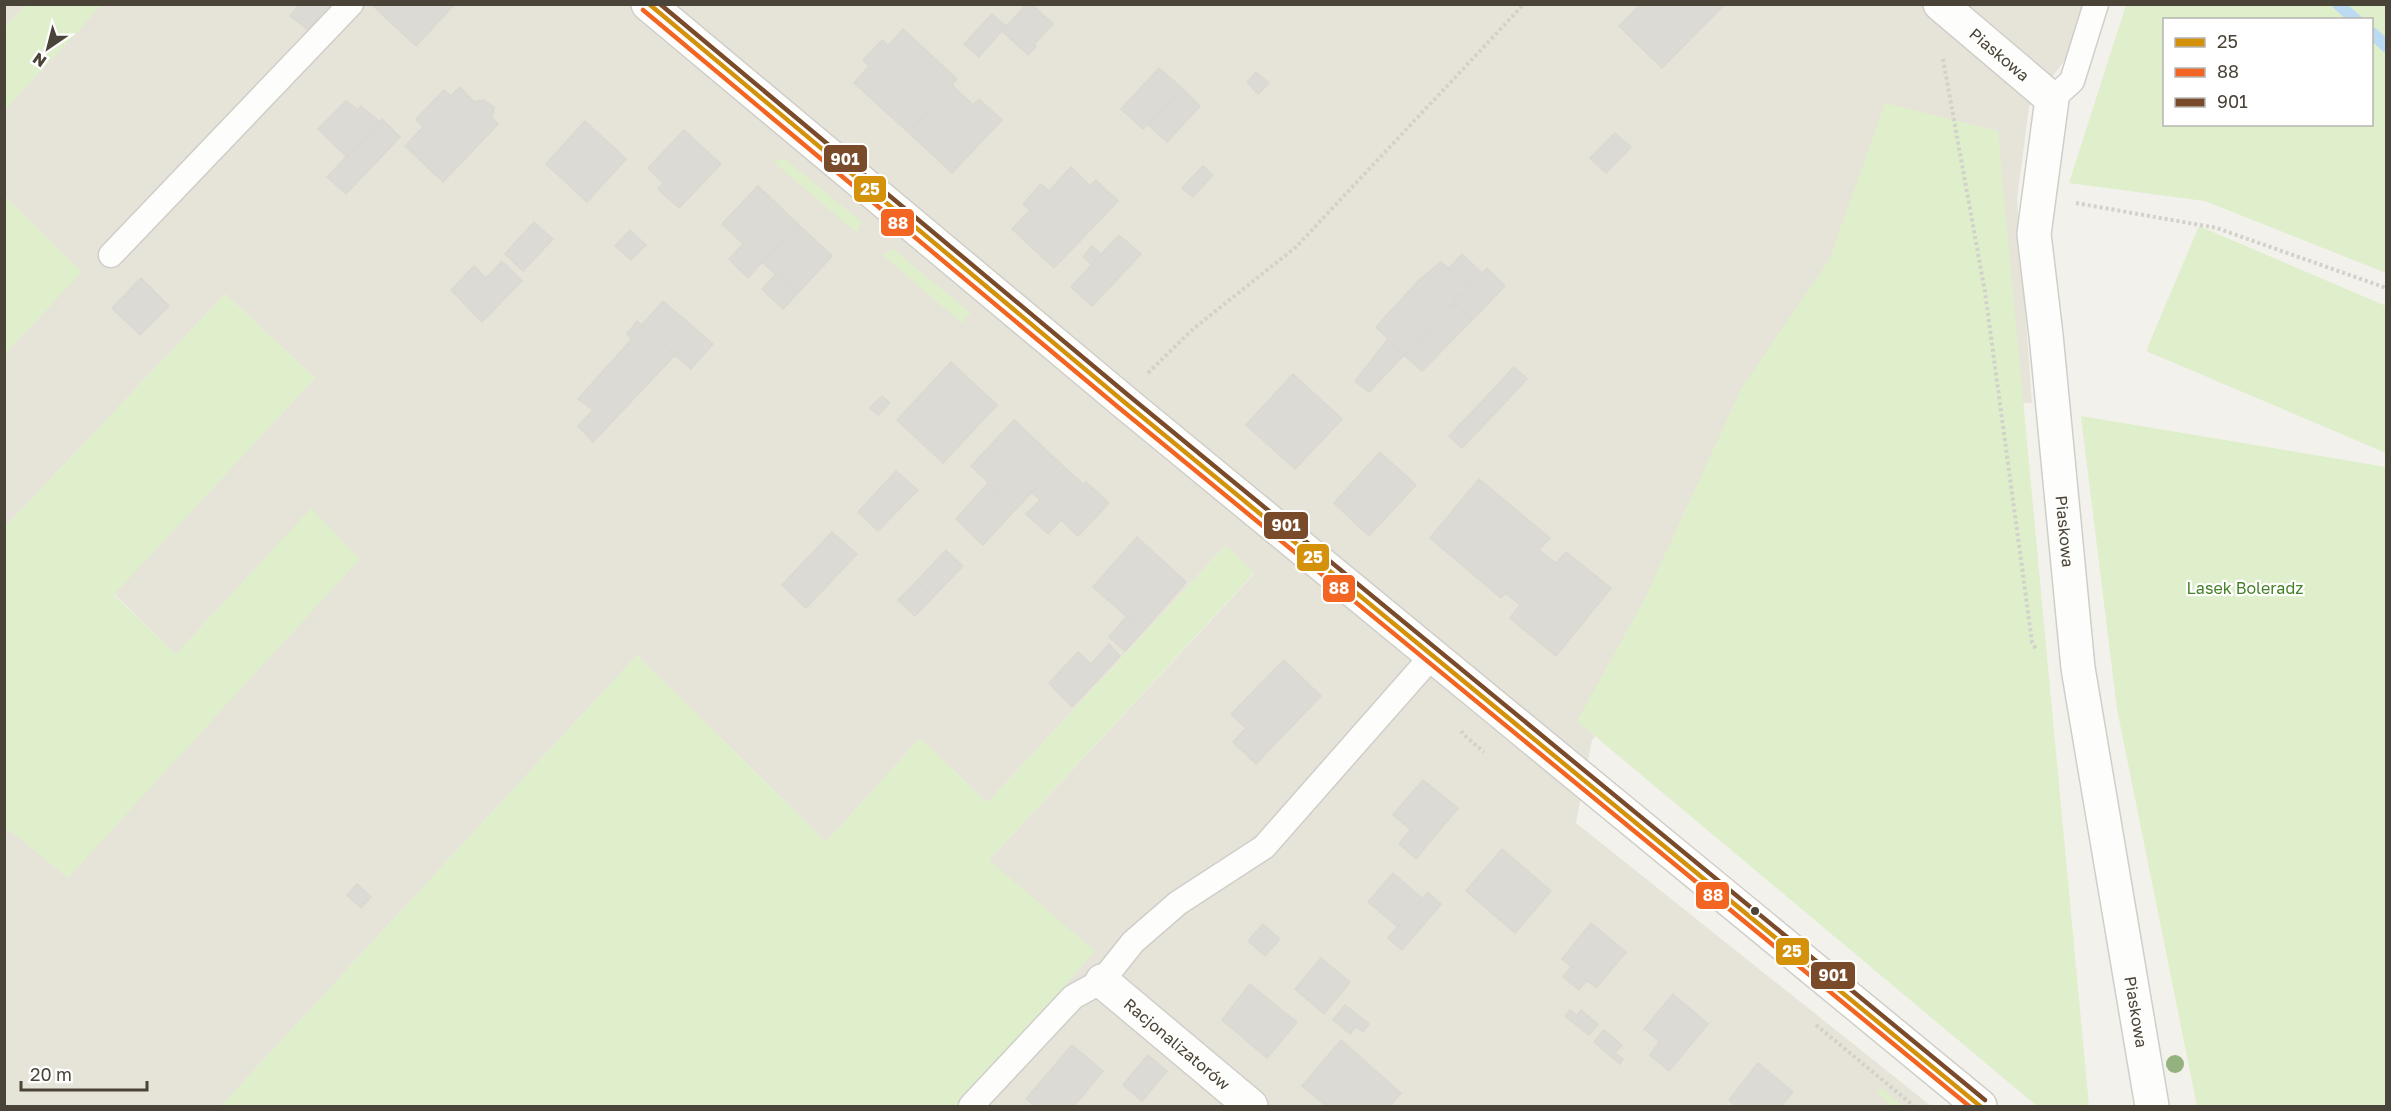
<svg xmlns="http://www.w3.org/2000/svg" width="2391" height="1111" viewBox="0 0 2391 1111" font-family="'Golos Text',sans-serif">
<rect width="100%" height="100%" fill="#f2f1ec"/>
<path fill="#e6e3d9" d="M102 4 2082 5 2069 55 2029 107 2017 199 2032 403 1877 396 1592 740 1576 823 1931 1106H960L989 860 1254 574 1226 545 987 803 920 738 826 842 637 655 221 1106H5V832L9 829 68 878 311 509 176 654 114 594 315 378 225 294 5 527V354L81 272 5 196 4 110Z
M5 5H26L5 27Z"/>
<path fill="#dfeecb" fill-rule="evenodd" d="M26 5H102L5 110V27Z
M2126 5H2386V273L2205 201 2069 183ZM2164 20H2372V124H2164Z
M1885 103 1998 131 2089 1106H2037L1577 721 1644 600 1742 387 1829 260Z
M784 158 862 222 857 233 773 162Z
M5 196 82 272 5 354H4Z
M2199 226 2386 306V453L2146 351Z
M893 249 971 313 962 323 882 255Z
M225 294 315 378 114 595 176 654 311 508 360 559 68 878 9 830 5 832V527Z
M2081 416 2386 467V1106H2197L2117 709Z
M1226 545 1254 573 989 860 1095 951 960 1106H221L637 655 826 842 920 738 987 803Z
M1882 1088 1903 1106H1892L1877 1093Z"/>
<g fill="none" stroke-linecap="round" stroke-linejoin="round">
<path stroke="#bbdbf2" stroke-width="12" d="M2338 4 2356 20
M2372 33 2386 46"/>
</g>
<path fill="#dcdad4" stroke="#dbd8d1" stroke-width="1.5" d="M300 4H326L335 11 314 34 290 16Z
M371 4H455L416 46Z
M1027 4H1032L1053 24 1034 44 1036 46 1028 55 1002 31Z
M1641 4H1725L1662 68 1619 26Z
M992 14 1006 26 979 57 964 44Z
M903 29 957 79 908 132 854 83 869 66 863 60 882 40 888 46Z
M1159 68 1182 88 1143 129 1121 109Z
M1256 72 1269 83 1258 94 1247 82Z
M952 85 973 105 979 99 1002 120 952 173 908 132Z
M460 87 474 102 483 100 494 107 492 118 498 124 443 182 405 146 423 127 416 119 444 90 451 96Z
M1182 88 1200 106 1167 142 1148 125Z
M346 101 358 110 361 106 380 122 347 157 318 129Z
M382 119 400 137 346 194 327 177Z
M585 121 626 159 587 202 546 164Z
M684 130 721 164 679 208 658 189 663 183 648 168Z
M1615 133 1631 147 1606 173 1590 158Z
M1203 166 1213 175 1193 197 1182 188Z
M1071 167 1090 186 1096 180 1118 201 1054 268 1012 229 1030 210 1023 204 1041 184 1049 191Z
M758 186 798 224 762 262 722 224Z
M534 222 553 239 523 271 505 254Z
M798 224 832 256 797 294 762 262Z
M630 230 646 245 631 260 615 246Z
M1119 235 1141 254 1092 306 1071 287Z
M743 244 762 262 748 278 729 259Z
M1092 246 1101 254 1092 265 1083 257Z
M1462 254 1482 273 1470 285 1449 268Z
M502 261 522 281 482 322 451 290 474 266 486 278Z
M1441 262 1470 285 1404 355 1376 327 1419 280Z
M1487 268 1505 286 1472 320 1454 303Z
M776 274 797 294 783 309 762 289Z
M141 278 169 306 140 335 112 308Z
M663 301 698 331 675 355 642 325Z
M1454 303 1472 320 1422 371 1404 355Z
M637 321 675 355 593 442 578 426 593 410 578 399 632 339 627 334Z
M698 331 713 344 691 369 675 355Z
M1388 339 1404 355 1369 392 1355 381Z
M951 362 997 405 943 463 897 420Z
M1514 367 1527 379 1500 408 1487 396Z
M1293 374 1342 419 1295 469 1246 425Z
M882 396 890 403 878 415 870 408Z
M1487 396 1500 408 1462 448 1449 436Z
M1014 420 1060 463 1016 509 971 466Z
M1380 452 1416 485 1369 536 1334 503Z
M1060 463 1083 484 1086 482 1109 503 1078 536 1061 520 1048 534 1026 514 1040 500 1032 493Z
M896 471 918 490 878 531 858 512Z
M1479 479 1550 538 1539 550 1556 563 1566 552 1611 588 1556 656 1510 618 1520 605 1505 593 1501 598 1430 538Z
M988 483 1016 509 983 545 956 519Z
M832 532 857 554 806 608 782 585Z
M1137 537 1186 582 1143 631 1093 587Z
M946 550 963 566 934 596 917 581Z
M917 581 934 596 915 616 898 600Z
M1126 617 1143 631 1125 651 1109 637Z
M1109 644 1120 656 1072 707 1049 683 1078 652 1091 664Z
M1284 660 1321 696 1269 750 1231 714Z
M1246 728 1269 750 1256 764 1233 742Z
M1423 780 1458 808 1428 844 1393 815Z
M1410 830 1428 844 1416 859 1399 844Z
M1502 849 1551 891 1515 933 1466 891Z
M1393 873 1422 898 1398 927 1368 902Z
M357 884 371 897 361 908 347 895Z
M1428 892 1441 904 1402 950 1388 938Z
M1591 923 1626 952 1596 988 1562 959Z
M1263 924 1280 939 1265 956 1248 941Z
M1321 958 1350 982 1324 1014 1295 989Z
M1571 967 1587 980 1579 990 1563 977Z
M1250 984 1284 1012 1255 1048 1222 1020Z
M1673 994 1708 1024 1680 1058 1644 1029Z
M1345 1005 1369 1024 1363 1032 1356 1026 1350 1034 1333 1020Z
M1570 1010 1577 1015 1581 1010 1598 1024 1589 1035 1565 1016Z
M1284 1012 1297 1022 1267 1058 1255 1048Z
M1604 1030 1622 1045 1615 1053 1623 1059 1620 1064 1594 1042Z
M1341 1040 1401 1093 1390 1106H1326L1302 1086Z
M1659 1042 1680 1058 1669 1071 1650 1055Z
M1072 1045 1103 1071 1074 1106H1035L1026 1099Z
M1148 1055 1167 1071 1142 1101 1123 1085Z
M1758 1063 1793 1092 1781 1106H1736L1729 1100Z"/>
<g fill="none" stroke-linecap="round" stroke-linejoin="round">
<g stroke="#d0cec9" stroke-width="27">
<path id="service" d="M2052 99 2072 81 2096 4
M111 255 351 4
M971 1106 1073 997 1102 981 1133 942 1178 903 1264 847 1433 655"/>
</g>
<g stroke="#d0cec9" stroke-width="36">
<g id="minor">
<path d="M648 4 1123 401 1980 1106"/>
<path id="s1" d="M1940 4 2052 99 2034 234 2046 335 2078 668 2152 1106"/>
<path id="s2" d="M1102 981 1251 1106"/>
</g>
</g>
<path stroke="#d2d1ca" stroke-width="4" stroke-dasharray="3 3" stroke-linecap="butt" d="M1943 59 1985 292 2032 642 2036 649
M2076 203 2217 228 2386 288
M1148 373 1193 329 1296 247 1524 4
M1461 731 1464 735 1484 752
M1816 1025 1914 1106"/>
<use href="#service" stroke="#fdfdfc" stroke-width="24"/>
<use href="#minor" stroke="#fdfdfc" stroke-width="33"/>
<g stroke="#fff" stroke-width="9">
<path id="bus-1" d="M649 4 1123 401 1980 1106"/>
</g>
<g stroke="#fff" stroke-width="9">
<path id="bus-2" d="M643 10 1118 407 1969 1106"/>
</g>
<g stroke="#fff" stroke-width="9">
<path id="bus-3" d="M660 4 1128 395 1985 1100"/>
</g>
<use href="#bus-1" stroke="#d4920b" stroke-width="4.5"/>
<use href="#bus-2" stroke="#f26522" stroke-width="4.5"/>
<use href="#bus-3" stroke="#7a4b2a" stroke-width="4.5"/>
</g>
<circle fill="#93b27f" cx="2175" cy="1064" r="9"/>
<circle fill="#4a4337" stroke="#fff" stroke-width="2" cx="1755" cy="911" r="5"/>
<g text-anchor="middle" stroke-width="4.5" stroke-linejoin="round" paint-order="stroke">
<g font-size="16" fill="#4a4337" stroke="#fff">
<text dy="6" stroke="none"><textPath href="#s1" startOffset="78">Piaskowa</textPath></text>
<text dy="6" stroke="none"><textPath href="#s1" startOffset="582">Piaskowa</textPath></text>
<text dy="6" stroke="none"><textPath href="#s1" startOffset="1068">Piaskowa</textPath></text>
<text dy="6" stroke="none"><textPath href="#s2" startOffset="98">Racjonalizatorów</textPath></text>
</g>
<g font-size="16" fill="#457f26" stroke="#fff">
<text x="2245" y="594">Lasek Boleradz</text>
</g>
</g>
<g stroke="#fff" stroke-width="2">
<rect x="823" y="144" width="45" height="29" rx="6" fill="#7a4b2a"/>
<rect x="853" y="175" width="34" height="28" rx="6" fill="#d4920b"/>
<rect x="880" y="208" width="35" height="29" rx="6" fill="#f26522"/>
<rect x="1263" y="511" width="46" height="29" rx="6" fill="#7a4b2a"/>
<rect x="1296" y="543" width="34" height="29" rx="6" fill="#d4920b"/>
<rect x="1322" y="574" width="34" height="29" rx="6" fill="#f26522"/>
<rect x="1695" y="881" width="35" height="29" rx="6" fill="#f26522"/>
<rect x="1775" y="937" width="35" height="29" rx="6" fill="#d4920b"/>
<rect x="1810" y="961" width="46" height="29" rx="6" fill="#7a4b2a"/>
</g>
<g font-size="16" text-anchor="middle" font-weight="bold" fill="#fff">
<text x="845" y="165">901</text>
<text x="870" y="195">25</text>
<text x="898" y="229">88</text>
<text x="1286" y="531">901</text>
<text x="1313" y="563">25</text>
<text x="1339" y="594">88</text>
<text x="1713" y="901">88</text>
<text x="1792" y="957">25</text>
<text x="1833" y="981">901</text>
</g>
<rect width="2391" height="1111" fill="none" stroke="#4a4337" stroke-width="12"/>
<rect x="2163" y="18" width="210" height="108" fill="#ffffff" stroke="#b7b4af" stroke-width="1.5"/>
<rect x="2175" y="38" width="30" height="9" fill="#d4920b" stroke="#b7b4af" stroke-width="1.5"/>
<text x="2217" y="48" font-size="18" fill="#4a4337">25</text>
<rect x="2175" y="68" width="30" height="9" fill="#f26522" stroke="#b7b4af" stroke-width="1.5"/>
<text x="2217" y="78" font-size="18" fill="#4a4337">88</text>
<rect x="2175" y="98" width="30" height="9" fill="#7a4b2a" stroke="#b7b4af" stroke-width="1.5"/>
<text x="2217" y="108" font-size="18" fill="#4a4337">901</text>
<g transform="translate(48 48) rotate(215)" stroke="#ffffff" stroke-width="4.5" paint-order="stroke">
<path d="M0-4.5L10 22L0 15L-10 22Z" fill="#4a4337"/>
<text y="-9" font-size="16" font-weight="bold" text-anchor="middle" fill="#4a4337">N</text>
</g>
<path d="M21 1081v9h126v-9" fill="none" stroke="#4a4337" stroke-width="3"/>
<text x="30" y="1081" font-size="18" fill="#4a4337" stroke="#ffffff" stroke-width="4.5" paint-order="stroke">20 m</text>
</svg>
